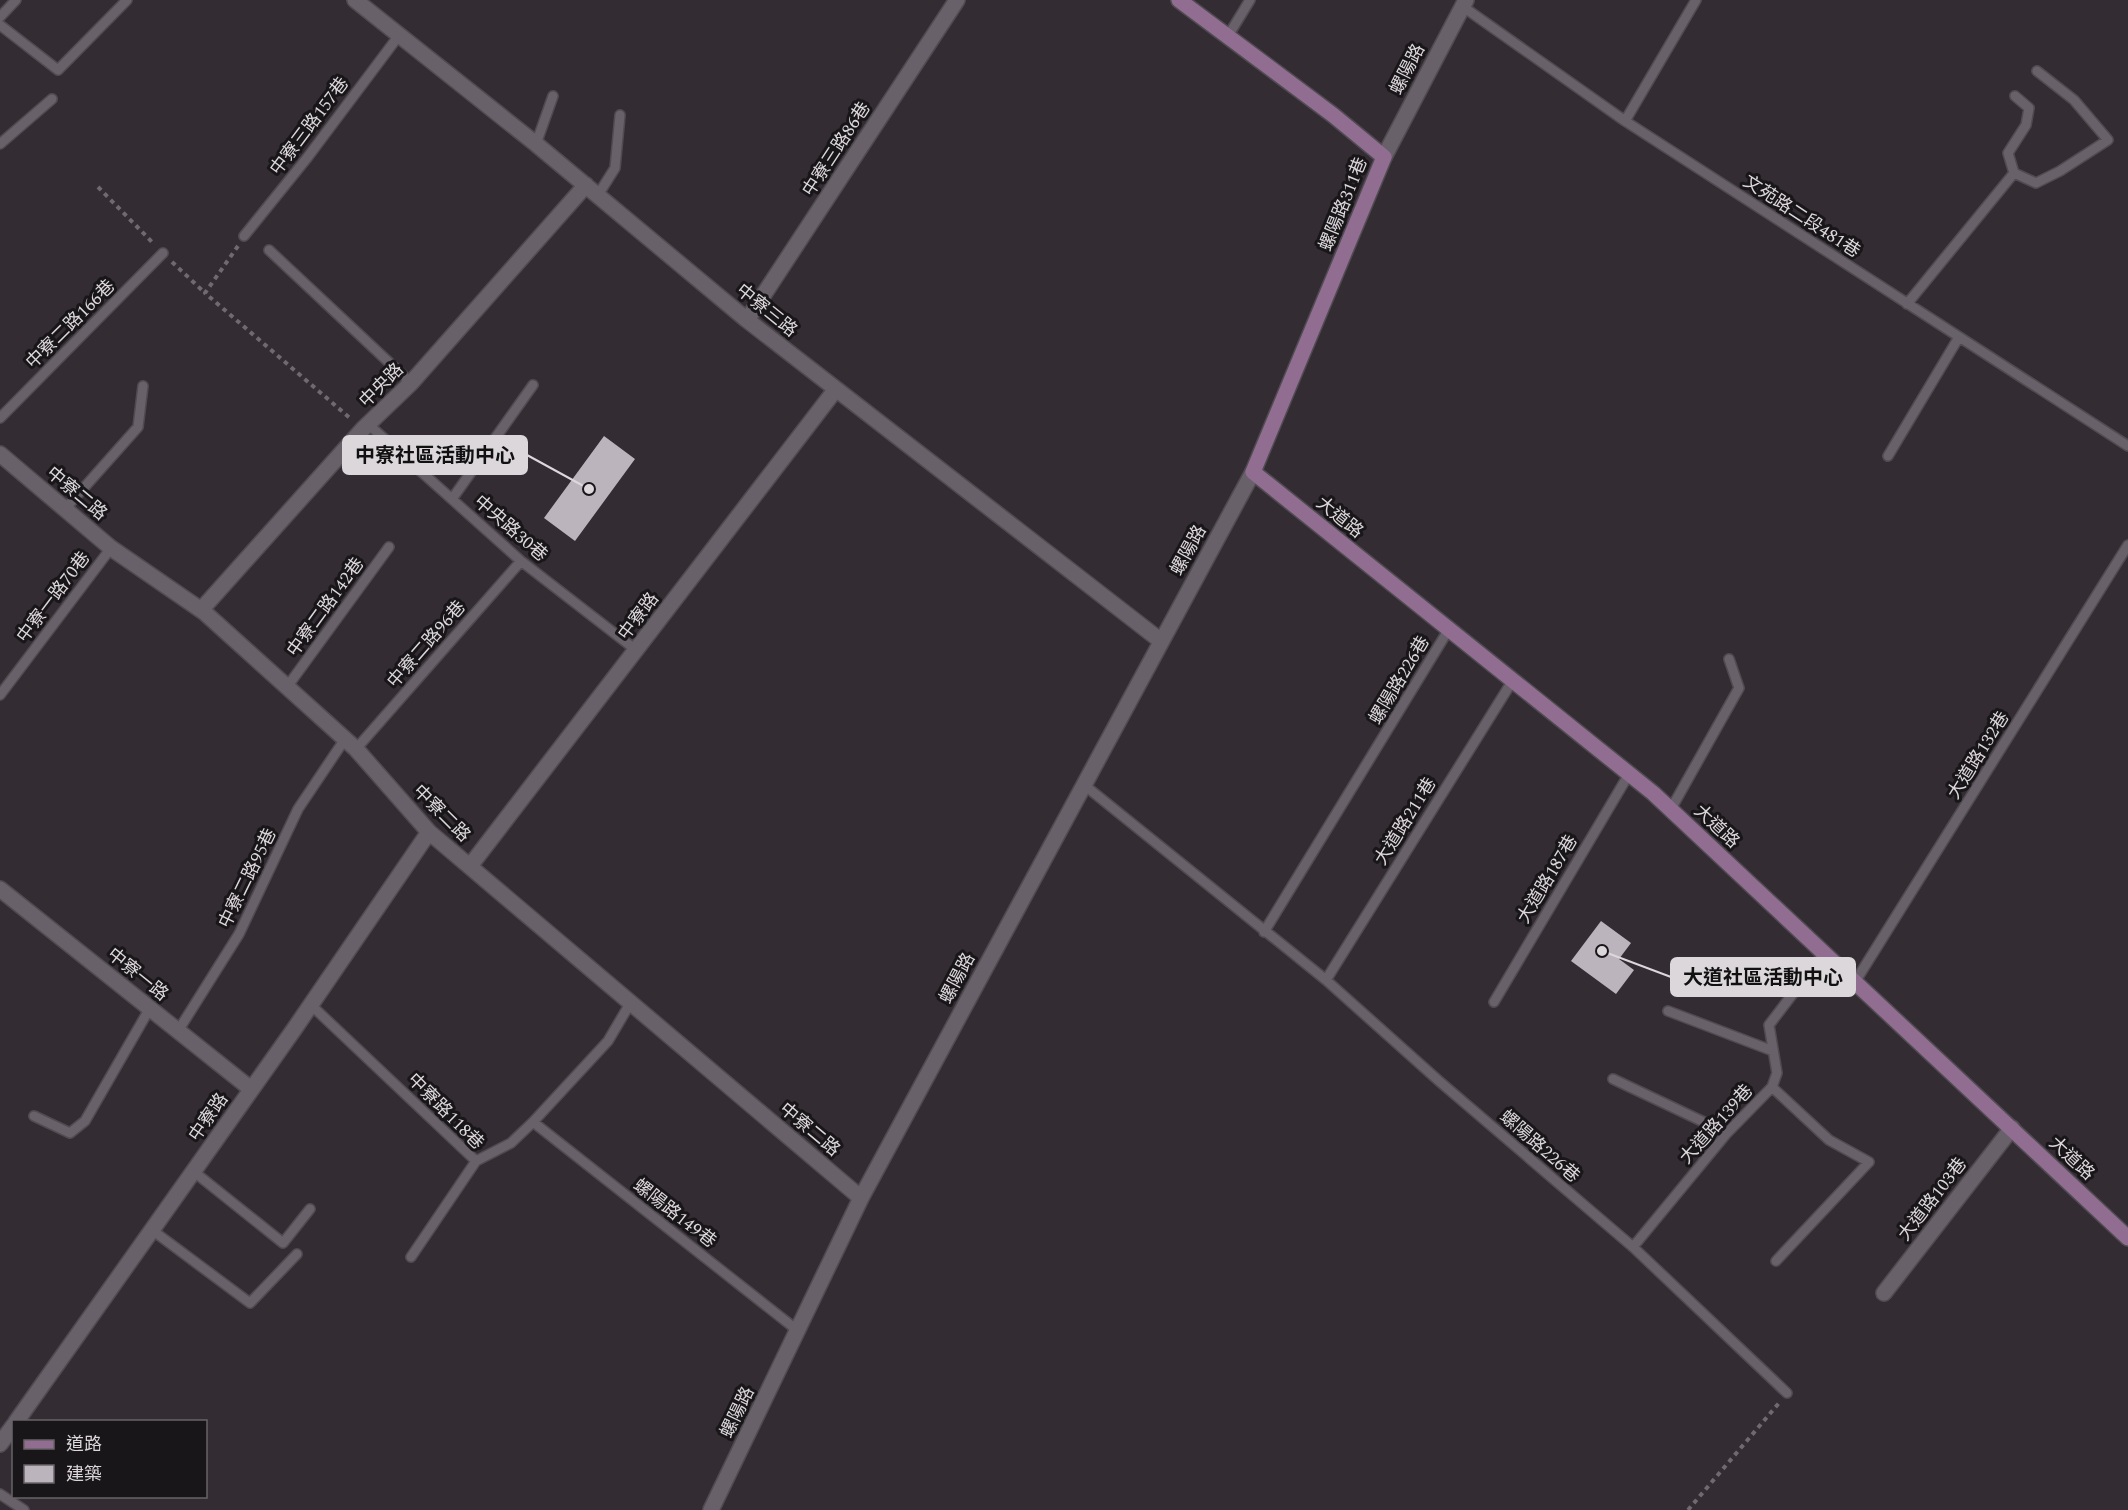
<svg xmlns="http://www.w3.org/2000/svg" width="2128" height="1510" viewBox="0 0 2128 1510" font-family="Spectral,'Noto Sans TC',serif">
<rect width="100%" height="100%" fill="#332c33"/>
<path fill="#bcb4bc" d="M604 436 635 459 575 541 544 518Z
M1601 921 1631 943 1619 959 1634 970 1616 994 1571 961Z"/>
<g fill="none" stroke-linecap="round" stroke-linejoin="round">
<g stroke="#504b51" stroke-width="12">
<path id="lane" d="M1462 6 1625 121 2128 446
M0 17 16 0
M0 25 58 70 127 0
M1228 36 1250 0
M1625 121 1696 0
M0 144 52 99
M536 144 553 96
M2014 173 2008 153 2026 125 2029 108 2015 96
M598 195 615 168 620 115
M244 236 307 158 400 34
M269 250 411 383
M1907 304 2014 173 2036 183 2060 171 2108 140 2074 100 2037 71
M0 418 163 253
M369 425 521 561 636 650
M1888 456 1959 337
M452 499 533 385
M65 509 138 427 143 386
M287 687 389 547
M0 695 111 548
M356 749 521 561
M1083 784 1326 980 1439 1081 1633 1247 1787 1393
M1671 809 1739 688 1729 659
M1264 932 1449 629
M1326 980 1513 680
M1855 982 2128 545
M1494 1002 1629 774
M310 1004 476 1161 411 1257
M1668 1011 1773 1051
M178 1031 239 934 298 809 345 739
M1613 1079 1727 1133
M1772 1087 1829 1140 1869 1162 1776 1261
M34 1116 70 1133 85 1121 150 1008
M533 1122 797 1330
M476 1161 511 1143 533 1122 608 1041 631 1002
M193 1171 283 1243 310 1209
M152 1230 250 1303 297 1254
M1633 1247 1727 1133 1772 1087 1777 1073 1769 1025 1824 953
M0 1494 24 1510"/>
</g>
<g stroke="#504b51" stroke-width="18">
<path id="street" d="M355 0 536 144 747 320 1161 641
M1384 157 1466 0
M747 320 957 0
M0 454 111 548 204 612 356 749 429 832 861 1198
M201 610 363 429 411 383 586 185
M470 866 836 389
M0 889 251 1089
M1884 1293 2012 1128
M16 1422 295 1028 429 832
M0 1444 14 1425
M711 1510 861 1198 1253 472"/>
</g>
<g stroke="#504b51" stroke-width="18">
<path id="secondary" d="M1179 0 1333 115 1384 157 1253 472 1653 793 2128 1238"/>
</g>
<path stroke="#706a70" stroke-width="4" stroke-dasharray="4.5 4.5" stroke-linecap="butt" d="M98 187 154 244
M238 246 205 293 351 419
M172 262 205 293
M1688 1510 1779 1403"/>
<use href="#lane" stroke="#696169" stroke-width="9"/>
<use href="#street" stroke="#696169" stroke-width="15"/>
<use href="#secondary" stroke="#906d91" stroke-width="15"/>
</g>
<g text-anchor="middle" stroke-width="6" stroke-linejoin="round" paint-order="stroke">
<g font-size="18" fill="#dbd7db" stroke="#191619">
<text transform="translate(1407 69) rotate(-63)" y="6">螺陽路</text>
<text transform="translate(309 126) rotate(-53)" y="6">中寮三路157巷</text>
<text transform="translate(836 149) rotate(-57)" y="6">中寮三路86巷</text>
<text transform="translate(1343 204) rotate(-68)" y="6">螺陽路311巷</text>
<text transform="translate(1802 216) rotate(33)" y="6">文苑路二段481巷</text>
<text transform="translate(767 310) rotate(39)" y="6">中寮三路</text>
<text transform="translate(70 324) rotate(-45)" y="6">中寮二路166巷</text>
<text transform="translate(381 385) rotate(-45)" y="6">中央路</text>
<text transform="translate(77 493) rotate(40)" y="6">中寮二路</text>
<text transform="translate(1340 517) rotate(39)" y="6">大道路</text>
<text transform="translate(511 528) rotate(41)" y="6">中央路30巷</text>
<text transform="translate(1188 550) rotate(-61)" y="6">螺陽路</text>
<text transform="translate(53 597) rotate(-53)" y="6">中寮一路70巷</text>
<text transform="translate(325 607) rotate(-54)" y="6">中寮二路142巷</text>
<text transform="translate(638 616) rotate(-53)" y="6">中寮路</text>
<text transform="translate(426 644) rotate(-49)" y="6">中寮二路96巷</text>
<text transform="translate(1399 680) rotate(-59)" y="6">螺陽路226巷</text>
<text transform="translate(1978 755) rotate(-58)" y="6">大道路132巷</text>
<text transform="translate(442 813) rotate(45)" y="6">中寮二路</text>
<text transform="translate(1405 821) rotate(-58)" y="6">大道路211巷</text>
<text transform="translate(1717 826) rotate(43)" y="6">大道路</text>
<text transform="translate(247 878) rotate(-64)" y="6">中寮二路95巷</text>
<text transform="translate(1547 879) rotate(-59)" y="6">大道路187巷</text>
<text transform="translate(138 974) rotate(39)" y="6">中寮一路</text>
<text transform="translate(957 978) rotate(-62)" y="6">螺陽路</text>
<text transform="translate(446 1111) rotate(45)" y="6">中寮路118巷</text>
<text transform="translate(208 1117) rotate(-55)" y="6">中寮路</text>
<text transform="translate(1716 1124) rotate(-48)" y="6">大道路139巷</text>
<text transform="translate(810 1129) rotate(40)" y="6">中寮二路</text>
<text transform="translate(1540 1146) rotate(41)" y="6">螺陽路226巷</text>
<text transform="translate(2072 1158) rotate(43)" y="6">大道路</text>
<text transform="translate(1932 1199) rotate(-52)" y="6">大道路103巷</text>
<text transform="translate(675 1213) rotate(38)" y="6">螺陽路149巷</text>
<text transform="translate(737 1412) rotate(-64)" y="6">螺陽路</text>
</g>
</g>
<path fill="none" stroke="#dbd7db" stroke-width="2" d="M589 489L527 455M1602 951L1671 977"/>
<g fill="#dbd7db" stroke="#191619" stroke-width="2">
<circle cx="589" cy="489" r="6"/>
<circle cx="1602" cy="951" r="6"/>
</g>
<g fill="#dbd7db" stroke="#dbd7db" stroke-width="2">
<rect x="343" y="436" width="184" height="38" rx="6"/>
<rect x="1671" y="958" width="184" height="38" rx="6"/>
</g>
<g font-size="20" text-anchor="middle" font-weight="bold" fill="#111">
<text x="435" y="462">中寮社區活動中心</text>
<text x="1763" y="984">大道社區活動中心</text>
</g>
<rect x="12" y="1420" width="195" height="78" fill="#191619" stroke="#676367" stroke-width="1.5"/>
<rect x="24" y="1440" width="30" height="9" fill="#906d91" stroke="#676367" stroke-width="1.5"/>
<text x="66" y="1450" font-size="18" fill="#dbd7db">道路</text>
<rect x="24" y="1465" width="30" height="18" fill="#bcb4bc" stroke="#676367" stroke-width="1.5"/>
<text x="66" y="1480" font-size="18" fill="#dbd7db">建築</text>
</svg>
